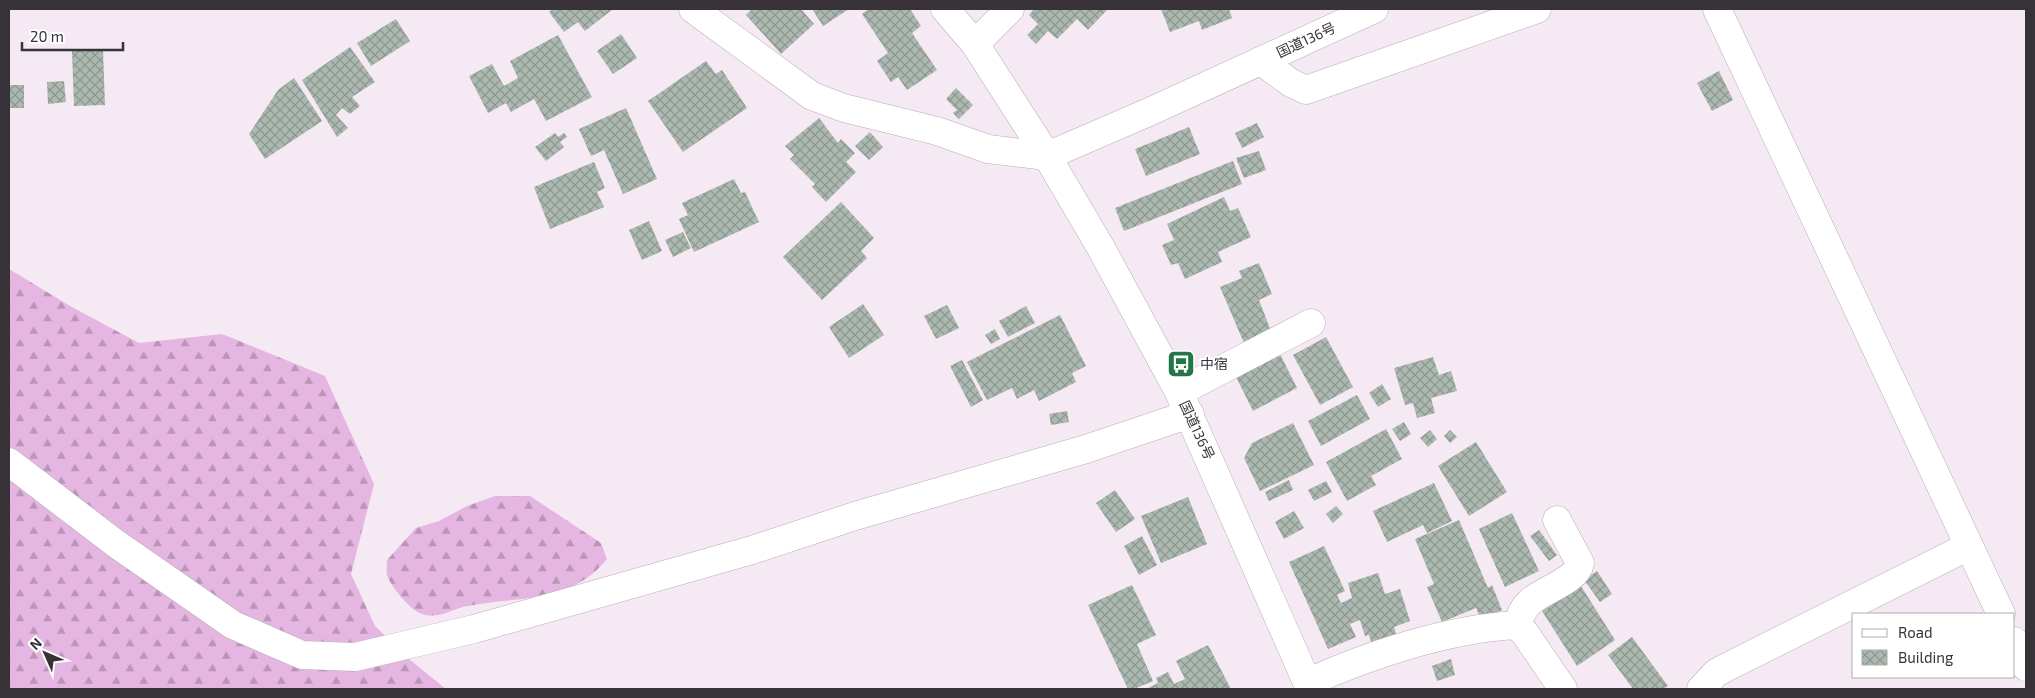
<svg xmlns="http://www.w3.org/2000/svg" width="2035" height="698" viewBox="0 0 2035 698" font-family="'Exo 2','Noto Sans JP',sans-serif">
<defs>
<pattern id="forest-firs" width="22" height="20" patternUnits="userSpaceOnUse" patternTransform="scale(1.25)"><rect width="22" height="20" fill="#e4b6e1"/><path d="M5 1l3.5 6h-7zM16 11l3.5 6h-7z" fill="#ba95b7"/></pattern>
<pattern id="building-cross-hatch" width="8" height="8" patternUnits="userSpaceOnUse" patternTransform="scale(1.25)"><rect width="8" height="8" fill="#acb9b0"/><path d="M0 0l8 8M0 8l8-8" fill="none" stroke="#8d9790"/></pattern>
</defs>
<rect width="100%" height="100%" fill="#f5e9f4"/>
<path fill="url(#forest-firs)" d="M9 269 70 306 139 343 222 334 325 376 374 484 351 574 375 626 409 659 446 689H9Z
M495 496H530L601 543 607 559C569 606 515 595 463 607 448 611 438 619 422 614 410 610 391 587 387 575 386 571 387 564 387 560L416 528 439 521 467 506Z"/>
<path fill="url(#building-cross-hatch)" d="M553 9H613L585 31 578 22 564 32 549 12Z
M752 9H801L814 24 781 54 746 15Z
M812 9H849L823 26Z
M869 9H910L921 26 912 33 937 70 907 90 898 77 891 82 877 61 888 53 862 14Z
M1034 9H1108L1088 30 1077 19 1057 39 1048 31 1036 44 1027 35 1038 24 1029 15Z
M1161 9H1229L1232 18 1202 30 1199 21 1170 32Z
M396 19 410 41 371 66 357 43Z
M621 34 637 58 613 74 597 51Z
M558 35 592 97 546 121 534 99 511 112 506 103 488 113 469 76 492 64 504 86 518 78 510 61Z
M350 47 375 82 352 97 360 106 350 114 342 108 336 115 348 128 337 137 302 80Z
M103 50 105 105 74 106 72 51Z
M706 61 716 74 722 70 747 108 683 152 648 101Z
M1719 71 1733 100 1712 111 1697 83Z
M294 78 322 121 265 159 249 134 278 90Z
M64 81 66 102 48 104 47 82Z
M9 85H24V108H9Z
M956 88 973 105 959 119 953 113 957 110 946 99Z
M626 108 657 179 623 194 604 150 591 156 579 129Z
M819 118 838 143 841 139 855 153 846 162 856 172 826 202 812 187 815 184 790 159 794 155 785 146Z
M1257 123 1264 137 1242 148 1235 133Z
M1189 127 1200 154 1146 176 1135 149Z
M870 132 883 147 869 160 855 146Z
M555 133 558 137 564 133 567 137 560 142 564 147 546 161 535 147Z
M1259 151 1266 170 1244 178 1236 158Z
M1233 161 1242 184 1124 231 1115 208Z
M594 162 605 188 597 192 604 207 550 229 534 187Z
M734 179 741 193 745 192 759 222 694 252 679 219 688 215 682 203Z
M1224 197 1230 211 1238 208 1251 237 1218 252 1222 262 1185 279 1178 263 1171 265 1162 245 1174 240 1167 224Z
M841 202 874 238 861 251 867 258 822 300 783 257Z
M649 221 662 251 642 260 629 230Z
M683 232 691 248 673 257 665 240Z
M1259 263 1272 294 1259 300 1271 331 1244 343 1220 287 1242 278 1239 271Z
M863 304 884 335 849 358 829 327Z
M947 305 959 328 936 339 924 316Z
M1026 306 1035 323 1008 337 999 321Z
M1060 315 1086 366 1072 373 1076 382 1039 401 1034 390 1017 399 1012 388 987 400 967 362Z
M995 329 1000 339 991 344 985 335Z
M1326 337 1353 387 1320 405 1293 355Z
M1278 350 1297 388 1253 411 1234 373Z
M1433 357 1439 375 1451 371 1457 391 1431 398 1435 413 1417 418 1413 403 1405 405 1394 368Z
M962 360 983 400 971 407 950 366Z
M1382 384 1391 399 1378 407 1369 393Z
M1357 395 1370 419 1321 446 1308 421Z
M1067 411 1069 422 1051 425 1049 414Z
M1404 422 1411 434 1400 441 1392 429Z
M1293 423 1314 465 1260 491 1244 458 1252 443Z
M1386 429 1402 459 1371 476 1376 485 1347 501 1326 462Z
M1430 430 1437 439 1428 447 1420 438Z
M1450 430 1457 437 1450 443 1444 436Z
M1476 442 1507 492 1469 516 1438 466Z
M1289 480 1293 490 1269 501 1265 492Z
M1326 481 1332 492 1314 501 1308 490Z
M1434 483 1452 521 1427 533 1423 525 1387 542 1373 511Z
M1115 490 1135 519 1116 532 1096 503Z
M1188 497 1207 544 1161 563 1141 516Z
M1336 506 1343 514 1333 523 1326 514Z
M1294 511 1304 528 1284 539 1275 522Z
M1512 513 1539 571 1505 587 1479 529Z
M1459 520 1488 588 1492 585 1502 610 1481 619 1476 608 1442 622 1427 587 1434 584 1415 539Z
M1539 530 1557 555 1549 561 1530 536Z
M1142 536 1157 565 1139 575 1124 546Z
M1324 546 1345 591 1337 595 1341 603 1352 598 1348 583 1378 573 1385 594 1400 589 1410 621 1394 627 1397 637 1372 645 1369 635 1365 636 1360 620 1350 624 1356 637 1328 649 1289 562Z
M1597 571 1612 594 1600 602 1584 580Z
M1132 585 1156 635 1137 644 1153 681 1134 689H1128L1088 605Z
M1581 586 1615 640 1577 666 1542 611Z
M1632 637 1668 686 1663 689H1633L1608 655Z
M1208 645 1231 689H1146L1158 683 1156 678 1168 672 1174 684 1185 679 1176 661Z
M1451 659 1455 675 1437 681 1432 666Z"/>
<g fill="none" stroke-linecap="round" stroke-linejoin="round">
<g stroke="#b8acb7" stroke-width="29">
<path id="minor" d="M693 9 812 96 844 108 937 131 988 149 1047 156
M1717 9 2001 614
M975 44 1010 9
M1261 61 1291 83 1306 90 1537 9
M1179 392 1311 323
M9 462 115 543 233 625 302 655 355 657 474 629 752 550 855 516 1086 449 1190 414
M1517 627C1520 617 1522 609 1530 602 1542 590 1577 581 1580 563L1557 520
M2014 641 2026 667
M1307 683C1368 655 1448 629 1515 625L1524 632 1563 689
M1701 689 1716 673 1725 668 1969 546"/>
</g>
<g stroke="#b8acb7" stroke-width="29">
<path id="highway" d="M945 9 975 44 1047 156 1101 248 1179 392 1310 689
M1047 156 1149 112 1374 9"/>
</g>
<use href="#minor" stroke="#fff" stroke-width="28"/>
<use href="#highway" stroke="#fff" stroke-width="28"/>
</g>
<defs>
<g id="bus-square" transform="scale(1.4375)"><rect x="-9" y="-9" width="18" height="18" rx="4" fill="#237648" stroke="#fff"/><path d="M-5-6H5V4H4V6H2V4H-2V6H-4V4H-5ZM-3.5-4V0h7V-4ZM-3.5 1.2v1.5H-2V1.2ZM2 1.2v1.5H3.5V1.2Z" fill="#fff"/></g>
</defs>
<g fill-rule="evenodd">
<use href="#bus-square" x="1181" y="364"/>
</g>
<g text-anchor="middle" stroke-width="4" stroke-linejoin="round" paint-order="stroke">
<g font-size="14" fill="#373237" stroke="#fff">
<text transform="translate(1306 40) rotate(-25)" y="5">国道136号</text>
<text transform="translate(1197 430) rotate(65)" y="5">国道136号</text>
</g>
<g font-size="14" fill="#373237" stroke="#fff" text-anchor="start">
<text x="1200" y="369">中宿</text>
</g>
</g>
<rect width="2035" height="698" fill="none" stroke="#373237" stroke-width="20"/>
<rect x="1852" y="613" width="162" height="65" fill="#ffffff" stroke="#afadaf"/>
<rect x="1862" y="629" width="25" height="8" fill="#ffffff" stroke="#afadaf"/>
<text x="1898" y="638" font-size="15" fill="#373237">Road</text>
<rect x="1862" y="650" width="25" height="15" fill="url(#building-cross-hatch)" stroke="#afadaf"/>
<text x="1898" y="663" font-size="15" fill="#373237">Building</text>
<g transform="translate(45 653) rotate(315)" stroke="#ffffff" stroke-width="4" paint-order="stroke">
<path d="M0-4L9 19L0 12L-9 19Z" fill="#373237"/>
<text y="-8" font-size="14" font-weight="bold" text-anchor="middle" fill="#373237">N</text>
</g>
<path d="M22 42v8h101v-8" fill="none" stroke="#373237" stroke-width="2.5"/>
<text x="30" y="42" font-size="15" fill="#373237" stroke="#ffffff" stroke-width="4" paint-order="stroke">20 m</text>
</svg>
